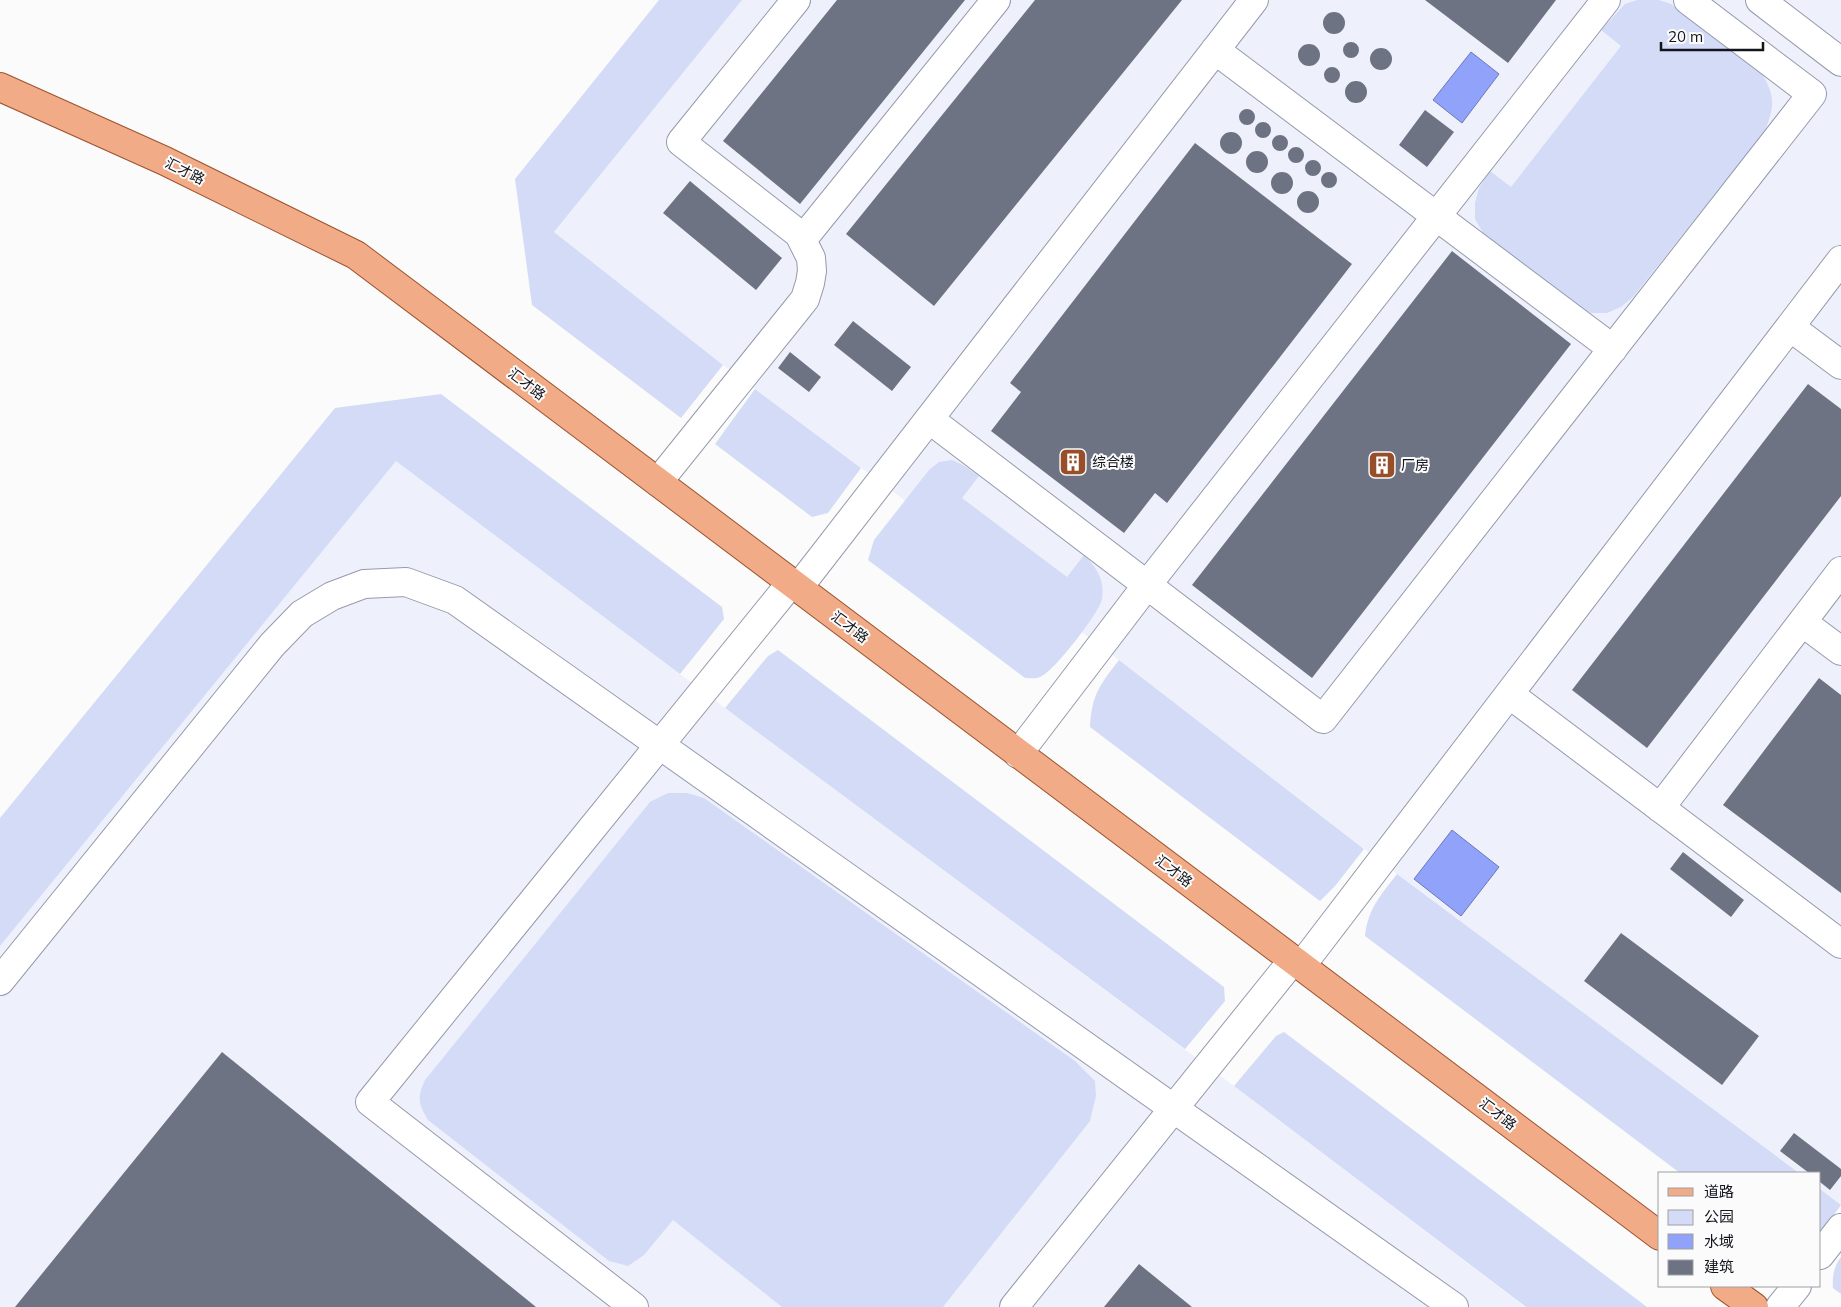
<svg xmlns="http://www.w3.org/2000/svg" width="1841" height="1307" viewBox="0 0 1841 1307" font-family="Mulish,'Noto Sans SC',sans-serif">
<rect width="100%" height="100%" fill="#fbfbfb"/>
<path fill="#eef1fb" d="M742 0H1841V1205L1820 1189V1173H1799L1397 874 1119 660 723 365 554 232Z
M396 460 725 708 1234 1086 1525 1307H0V946Z"/>
<path fill="#d4dbf7" d="M659 0H742L554 232 723 365 681 418 532 305 515 179Z
M1637 0H1659L1671 4 1762 74C1776 97 1774 107 1765 131L1633 297 1621 307 1607 313H1591L1572 305 1486 238 1475 219V203L1479 188 1490 171 1511 187 1621 46 1601 30 1625 4Z
M755 389 861 468 828 513 812 517 715 444Z
M441 394 722 607 724 619 680 674 396 461 0 946V818L335 408Z
M952 460 963 465 979 476 962 498 1067 577 1084 555C1097 568 1105 580 1102 599 1100 612 1053 673 1040 677 1036 679 1029 678 1025 678L868 560 874 540 929 470 939 462Z
M778 650 1224 987 1225 1001 1185 1049 725 708 768 656Z
M1119 660 1364 849 1335 886 1320 901 1090 727C1092 694 1099 686 1119 660Z
M668 793H687L704 798 1075 1061 1095 1081 1096 1096 1090 1121 943 1307H782L673 1220 644 1255 628 1266 609 1261 428 1120C418 1103 417 1098 425 1080L650 802Z
M1397 874 1799 1173H1680L1365 936C1368 908 1381 895 1397 874Z
M1284 1032 1647 1307H1526L1234 1086 1276 1036Z
M1820 1189 1841 1205 1820 1234Z
M1841 1257V1294L1833 1288C1832 1276 1834 1266 1841 1257Z"/>
<path fill="#91a2fa" stroke="#6b78b7" d="M1471 52 1499 74 1462 123 1433 100Z
M1452 830 1499 867 1461 916 1414 879Z"/>
<path fill="#6e7384" d="M837 0H965L800 204 723 141Z
M1035 0H1182L934 306 846 234Z
M1425 0H1556L1508 63Z
M1323 23a11 11 0 1 1 22 0a11 11 0 1 1-22 0Z
M1343 50a8 8 0 1 1 16 0a8 8 0 1 1-16 0Z
M1298 55a11 11 0 1 1 22 0a11 11 0 1 1-22 0Z
M1370 59a11 11 0 1 1 22 0a11 11 0 1 1-22 0Z
M1324 75a8 8 0 1 1 16 0a8 8 0 1 1-16 0Z
M1345 92a11 11 0 1 1 22 0a11 11 0 1 1-22 0Z
M1239 117a8 8 0 1 1 16 0a8 8 0 1 1-16 0Z
M1425 110 1454 132 1427 167 1399 145Z
M1255 130a8 8 0 1 1 16 0a8 8 0 1 1-16 0Z
M1220 143a11 11 0 1 1 22 0a11 11 0 1 1-22 0Z
M1272 143a8 8 0 1 1 16 0a8 8 0 1 1-16 0Z
M1195 143 1352 264 1167 503 1155 493 1124 533 991 431 1021 392 1010 383Z
M1288 155a8 8 0 1 1 16 0a8 8 0 1 1-16 0Z
M1246 162a11 11 0 1 1 22 0a11 11 0 1 1-22 0Z
M1305 168a8 8 0 1 1 16 0a8 8 0 1 1-16 0Z
M1271 183a11 11 0 1 1 22 0a11 11 0 1 1-22 0Z
M1321 180a8 8 0 1 1 16 0a8 8 0 1 1-16 0Z
M690 181 782 258 756 290 663 213Z
M1297 202a11 11 0 1 1 22 0a11 11 0 1 1-22 0Z
M1452 251 1571 344 1312 678 1192 585Z
M853 321 911 367 892 391 834 345Z
M790 352 821 377 809 392 778 368Z
M1808 384 1841 409V496L1647 748 1572 690Z
M1819 678 1841 695V893L1723 805Z
M1683 852 1744 900 1731 917 1670 869Z
M1621 933 1759 1036 1722 1085 1584 981Z
M222 1052 536 1307H15Z
M1794 1133 1841 1169V1176L1830 1190 1820 1182V1173H1809L1780 1151Z
M1139 1264 1192 1307H1104Z"/>
<g fill="none" stroke-linecap="round" stroke-linejoin="round">
<g stroke="#959aac" stroke-width="30">
<path id="minor" d="M1760 0 1841 62
M1215 50 1613 349
M802 240 996 0
M1790 327 1841 365
M929 419 1323 719 1812 94 1688 0
M658 482 797 309 805 299 810 283 812 271 811 258 799 234 681 142 796 0
M798 588 1254 0
M1802 622 1841 651
M1509 694 1841 944
M1018 754 1147 585 1606 0
M1660 808 1841 571
M1301 966 1841 260
M0 981 272 645 302 614 332 596 364 584 406 582 455 600 1454 1307
M1820 1255 1841 1228
M634 1307 370 1102 791 583
M1014 1307 1293 960
M1780 1307 1797 1286"/>
</g>
<g stroke="#9d532e" stroke-width="30">
<path id="major" d="M0 87 165 161 356 255 1660 1236
M1725 1286 1754 1307"/>
</g>
<use href="#minor" stroke="#fff" stroke-width="28"/>
<use href="#major" stroke="#f1ac87" stroke-width="28"/>
</g>
<defs>
<g id="building-square" transform="scale(1.4375)"><rect x="-9" y="-9" width="18" height="18" rx="4" fill="#974f2a" stroke="#fbfbfb"/><path d="M-4-6H4V6H1V3H-1V6H-4ZM-2.5-4.3h1.7v1.8h-1.7ZM.8-4.3h1.7v1.8H.8ZM-2.5-1h1.7V.8h-1.7ZM.8-1h1.7V.8H.8Z" fill="#fff"/></g>
</defs>
<g fill-rule="evenodd">
<use href="#building-square" x="1073" y="462"/>
<use href="#building-square" x="1382" y="465"/>
</g>
<g text-anchor="middle" stroke-width="4" stroke-linejoin="round" paint-order="stroke">
<g font-size="14" fill="#13151c" stroke="#fbfbfb">
<text transform="translate(185 171) rotate(26)" y="5">汇才路</text>
<text transform="translate(527 384) rotate(37)" y="5">汇才路</text>
<text transform="translate(850 627) rotate(37)" y="5">汇才路</text>
<text transform="translate(1174 871) rotate(37)" y="5">汇才路</text>
<text transform="translate(1498 1114) rotate(37)" y="5">汇才路</text>
</g>
<g font-size="14" fill="#13151c" stroke="#fbfbfb" text-anchor="start">
<text x="1092" y="467">综合楼</text>
<text x="1401" y="470">厂房</text>
</g>
</g>
<rect x="1658" y="1172" width="162" height="115" fill="#fbfbfb" stroke="#9e9fa2"/>
<rect x="1668" y="1188" width="25" height="8" fill="#f1ac87" stroke="#9e9fa2"/>
<text x="1704" y="1197" font-size="15" fill="#13151c">道路</text>
<rect x="1668" y="1210" width="25" height="15" fill="#d4dbf7" stroke="#9e9fa2"/>
<text x="1704" y="1222" font-size="15" fill="#13151c">公园</text>
<rect x="1668" y="1234" width="25" height="15" fill="#91a2fa" stroke="#9e9fa2"/>
<text x="1704" y="1247" font-size="15" fill="#13151c">水域</text>
<rect x="1668" y="1260" width="25" height="15" fill="#6e7384" stroke="#9e9fa2"/>
<text x="1704" y="1272" font-size="15" fill="#13151c">建筑</text>
<path d="M1661 42v8h102v-8" fill="none" stroke="#13151c" stroke-width="2.5"/>
<text x="1668" y="42" font-size="15" fill="#13151c" stroke="#fbfbfb" stroke-width="4" paint-order="stroke">20 m</text>
</svg>
